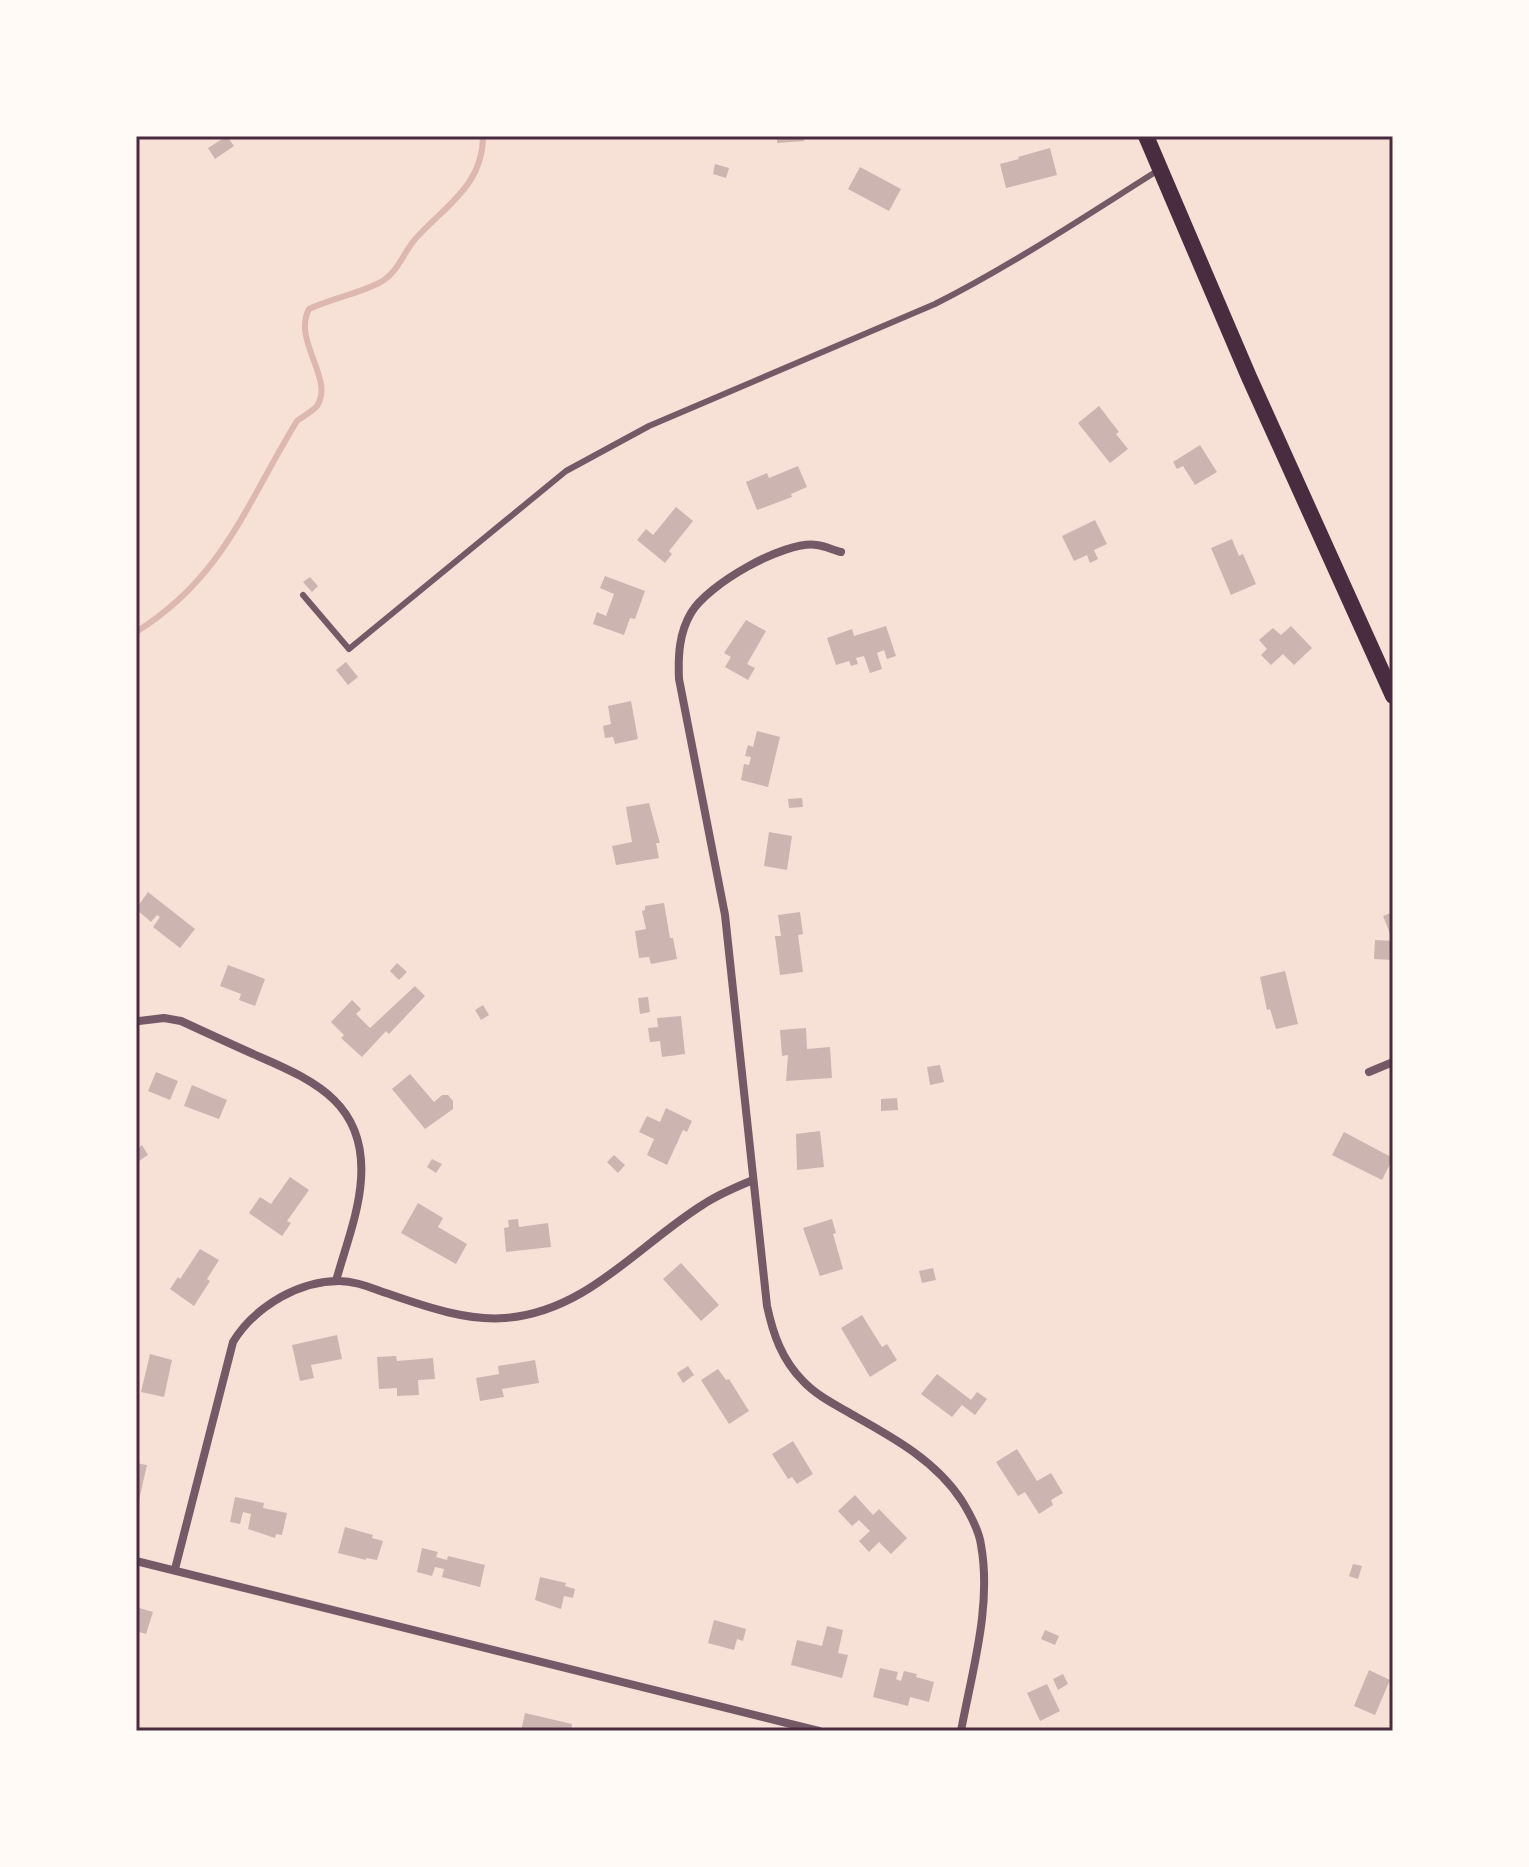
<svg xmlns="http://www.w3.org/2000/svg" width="1529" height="1867" viewBox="0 0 1529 1867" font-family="'Alegreya Sans',sans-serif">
<rect width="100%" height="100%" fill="#f7e1d7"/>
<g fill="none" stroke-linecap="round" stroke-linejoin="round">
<path stroke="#dcb8b0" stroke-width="6" d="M136 632C224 577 246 504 297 421 303 416 312 412 317 406 335 379 292 341 309 309 331 299 357 294 379 283 399 273 403 251 418 236 448 204 483 184 483 136"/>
</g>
<path fill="#ccb4b1" d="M227 136 234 146 215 159 208 148Z
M777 136H804V141L777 143Z
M1050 148 1057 175 1006 188 1000 164 1019 159 1018 157Z
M715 164 729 168 726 178 713 174Z
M860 167 901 189 889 211 848 189Z
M1099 406 1119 432 1116 434 1128 449 1110 463 1078 423Z
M1200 445 1217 472 1195 485 1183 466 1177 469 1173 462Z
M798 466 807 487 791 494 792 497 757 510 746 482 767 473 769 478Z
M676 507 693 521 669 551 672 554 665 563 637 540 646 529 653 535Z
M1095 520 1107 544 1094 550 1098 559 1090 563 1087 555 1074 561 1062 536Z
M1232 539 1239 556 1243 554 1256 584 1231 595 1211 548Z
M605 576 645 591 635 619 630 618 624 635 593 624 597 612 606 616 614 594 600 588Z
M310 577 318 586 312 592 303 582Z
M746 620 766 631 747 664 755 668 748 680 725 667 731 657 724 653Z
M886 626 896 656 887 659 884 650 877 653 882 669 870 673 864 656 856 658 858 664 851 666 849 661 836 665 827 638 852 629 854 636Z
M1291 626 1312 648 1294 665 1283 654 1271 665 1261 655 1267 649 1259 640 1273 628 1281 635Z
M346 662 358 677 348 685 336 670Z
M631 701 638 739 615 744 613 737 605 738 603 726 611 724 608 706Z
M757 731 780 737 768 787 741 780 744 764 749 765 751 757 745 756 748 745 753 747Z
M802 798 803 807 789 808 788 799Z
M649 803 660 843H656L659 858 616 865 612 846 632 842 626 807Z
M769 832 792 836 787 870 764 866Z
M148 892 195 929 180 948 153 927 160 917 157 915 151 922 136 909Z
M664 903 670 938H673L677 959 651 964 649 957 639 958 635 931 646 929 642 911 645 910V906Z
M800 912 803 934 798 935 803 972 780 975 775 936H781L778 915Z
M1393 912V960L1374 959 1375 940 1393 941 1383 916Z
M397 963 407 972 399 980 390 971Z
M228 965 265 979 255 1006 239 1000 241 994 220 986Z
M1285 971 1298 1024 1276 1029 1270 1009 1267 1010 1260 977Z
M415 986 425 996 389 1034 386 1031 362 1057 341 1038 344 1035 331 1022 352 1000 361 1009 356 1014 370 1028Z
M648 997 650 1012 640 1014 638 998Z
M483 1005 489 1015 481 1020 475 1010Z
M681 1016 685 1054 662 1057 660 1041 650 1042 648 1028 658 1027 657 1018Z
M806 1028 807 1049 830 1047 832 1078 786 1081 788 1055 782 1056 780 1030Z
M940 1065 944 1082 930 1085 927 1067Z
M156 1072 178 1081 170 1100 148 1091Z
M410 1074 434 1102 442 1095H448L453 1101V1109L425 1129 392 1089Z
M192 1085 227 1100 219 1119 184 1106Z
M897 1098 898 1110 881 1111V1099Z
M666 1108 692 1121 687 1132 683 1130 667 1165 647 1155 654 1139 639 1132 647 1116 660 1122Z
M820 1131 824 1167 797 1170 796 1134Z
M1344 1132 1393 1158 1382 1180 1332 1155Z
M142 1145 148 1155 136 1163V1150Z
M614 1155 625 1165 618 1173 607 1162Z
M432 1159 442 1164 436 1173 427 1167Z
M290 1177 309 1190 287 1221 291 1223 282 1236 249 1213 260 1197 271 1204Z
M418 1203 443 1218 438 1227 467 1244 456 1264 401 1233Z
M518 1219 519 1227 548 1223 551 1247 506 1252 504 1228 509 1227 508 1220Z
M832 1219 836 1233 833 1234 843 1269 820 1276 803 1228Z
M200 1249 219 1260 207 1279 210 1281 194 1306 170 1289 178 1277 180 1279Z
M681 1263 719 1305 701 1321 663 1279Z
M933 1268 936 1280 922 1283 919 1271Z
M862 1315 882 1347 887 1344 897 1360 870 1377 841 1328Z
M337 1335 342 1359 311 1365 314 1378 300 1381 292 1345Z
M150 1354 172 1360 164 1397 141 1392Z
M396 1356 397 1361 433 1358 435 1379 418 1380 419 1395 397 1396V1388L379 1389 377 1357Z
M535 1360 539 1383 502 1389 504 1397 480 1401 476 1378 499 1374 498 1366Z
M688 1366 694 1375 683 1383 677 1373Z
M718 1369 726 1380 729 1379 749 1411 729 1424 701 1380Z
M937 1374 971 1400 977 1392 987 1399 975 1415 962 1405 952 1417 921 1394Z
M793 1441 813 1474 797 1484 792 1477 788 1479 772 1454Z
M1017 1449 1037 1481 1051 1473 1063 1493 1051 1500 1053 1505 1039 1514 1025 1492 1018 1496 996 1462Z
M136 1463 147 1465 139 1500H136Z
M855 1495 873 1515 879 1509 907 1538 891 1554 879 1542 869 1552 859 1541 870 1531 859 1520 852 1526 838 1511Z
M235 1497 264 1503 263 1508 287 1513 282 1535 276 1534 275 1538 248 1529 251 1514 243 1512 240 1524 230 1522Z
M345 1527 373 1535 372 1538 383 1541 377 1560 366 1558V1560L338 1553Z
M422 1548 438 1552 436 1557 447 1560 448 1556 485 1565 480 1587 442 1577 444 1569 435 1567 432 1576 417 1572Z
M1353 1564 1362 1566 1358 1579 1349 1576Z
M540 1577 566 1583 565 1586 575 1589 573 1598 564 1596 561 1609 535 1600Z
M136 1607 153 1612 146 1634 136 1631Z
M714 1620 746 1629 743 1641 737 1639 734 1650 708 1643Z
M827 1626 843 1630 838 1653 848 1655 842 1678 791 1665 797 1640 822 1646Z
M1045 1630 1059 1636 1055 1645 1041 1639Z
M880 1668 898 1672 896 1679 901 1681 904 1671 917 1674 916 1677 934 1682 929 1702 910 1697 908 1706 873 1697Z
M1369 1670 1390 1680 1375 1715 1354 1706Z
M1063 1674 1068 1684 1058 1690 1053 1679Z
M1047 1684 1060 1711 1040 1721 1027 1693Z
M525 1713 572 1724 571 1731H521Z"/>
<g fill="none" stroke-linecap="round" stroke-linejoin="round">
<path stroke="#755966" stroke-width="6" d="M303 595 349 649 566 471 649 426 935 304C1012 265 1084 217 1157 171"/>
<path stroke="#755966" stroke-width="8" d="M841 552C833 550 825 546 817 545 784 540 707 585 691 613 679 633 678 656 679 679L725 915 767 1306C773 1334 782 1360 803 1381 817 1396 836 1405 853 1415 894 1438 936 1461 962 1501 970 1514 979 1530 981 1545 992 1606 972 1671 961 1731
M139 1021 164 1018 181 1021C207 1033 233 1045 260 1057 318 1082 366 1106 361 1179 359 1213 345 1248 336 1281
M1369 1072 1393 1062
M136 1561 819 1731
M175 1569 233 1342C245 1322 260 1309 281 1297 299 1287 319 1281 339 1281 356 1281 371 1288 386 1293 424 1306 465 1321 505 1318 587 1312 639 1244 704 1204 719 1194 736 1187 753 1180"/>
<path stroke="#4a2c40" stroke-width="16" d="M1146 136 1249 377 1393 696"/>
</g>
<rect width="1529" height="1867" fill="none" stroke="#fffaf5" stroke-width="276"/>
<rect x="138" y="138" width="1253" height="1591" fill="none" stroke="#4a2c40" stroke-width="3"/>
</svg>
